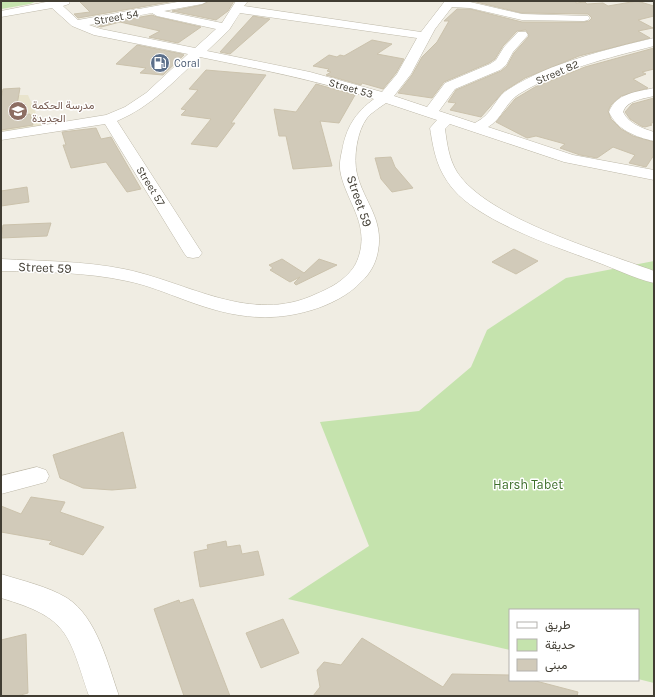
<svg xmlns="http://www.w3.org/2000/svg" width="655" height="697" viewBox="0 0 655 697" font-family="Karla,Vazirmatn,sans-serif">
<rect width="100%" height="100%" fill="#f0ede3"/>
<path fill="#e9e4cd" d="M1 95H28L42 127 1 133Z"/>
<path fill="#c5e3ad" d="M1 1H37L30 4 1 9Z
M654 261V683L638 679V610H510V650L288 599 369 546 320 422 419 411 471 367 487 330 566 278Z"/>
<path fill="#d1cab9" stroke="#cbc2ac" d="M79 1H175L78 18 74 14 90 12Z
M209 1H234L228 11 216 20 172 11 202 5Z
M472 1H576V3L585 2 587 4 603 3 608 6 637 1 654 6V16L638 20 653 28 638 31 650 38 579 56 525 78 504 91 481 117 450 110 456 103 448 102 456 90 501 71 507 66 514 53 529 36 526 30 517 31 503 46 495 59 489 63 444 82 432 98 398 93 412 75 422 57 437 42 449 21H444L457 9H470L522 22H584L589 21 592 18 588 14 522 13Z
M152 15 157 17 201 27 178 43 149 37 160 31 120 22 101 27 95 25Z
M253 16 270 19 230 54 220 52Z
M372 40 392 44 377 54 404 59 396 73 383 89 362 83 361 85 326 75 331 72 327 71 329 69 313 66 329 55 337 57 340 55 344 56Z
M137 45 182 54 184 55 163 75 140 73 146 68 116 64Z
M654 48V69L642 72 646 74 633 79 648 88 621 96 611 105 608 111 611 119 621 129 633 136 654 142V155L646 167 629 163 635 155 613 147 597 158 580 155 560 148 565 144 536 136 527 138 496 122 515 99 535 87 585 67Z
M206 70 266 75 231 123H235L217 147 191 144 211 119 181 115 186 110 181 109 198 90 189 89Z
M316 84 355 95 339 123 320 121 332 166 293 169 286 136H279L274 109 296 112Z
M20 88 15 116 30 114 33 125 1 130V99L3 89Z
M654 98V122L650 124 652 125 645 127 641 126 630 119 625 112 632 104Z
M96 128 101 139 111 137 141 189 127 192 106 162 71 168 63 145H66L62 132Z
M391 157 395 167 413 188 392 192 381 179 375 158Z
M27 187 29 202 1 206V191Z
M51 223 47 236 1 238 3 225Z
M514 249 538 261 516 274 492 262Z
M282 259 304 273 319 259 337 265 296 285 294 283 300 277 290 282 270 270 273 268 269 265Z
M123 432 136 488 112 490 83 488 60 478 53 455Z
M31 497 65 502 60 512 104 527 83 555 49 544 52 541 1 532V506L21 514Z
M226 541 227 547 240 545 242 554 258 551 264 575 200 587 194 552 208 549 207 545Z
M193 599 230 696H184L154 609 179 600 180 603Z
M283 619 299 653 261 668 246 633Z
M26 634 28 693 17 696H1V640Z
M362 638 443 687 452 674 510 675V680H532L578 692 577 696H313L320 687 317 670 324 662 341 665Z"/>
<g fill="none" stroke-linecap="round" stroke-linejoin="round">
<g stroke="#beb9a9" stroke-width="1">
<path id="minor" d="M45 1H70L69 4 63 6 78 20 183 1H208L202 4 164 11 222 23 236 1H248L244 6 421 32 445 1 470 2 522 14 588 16 590 18 588 20 584 21 522 20 470 8 452 7 435 29 411 74 394 96 427 107 445 83 490 64 496 60 504 47 518 32H526L528 35 513 52 506 65 500 70 455 89 439 111 475 123C478 121 482 119 485 116 494 108 497 96 509 89 552 62 605 50 654 38V46C608 58 560 69 519 94 505 103 502 119 488 127L573 155 654 170V180L564 162 450 124 445 129C447 144 449 159 457 172 488 219 601 251 654 271V283C633 278 614 268 594 261 554 246 481 222 453 189 437 169 434 153 430 128L437 120 386 103C379 108 372 112 367 118 357 131 353 158 357 174 364 202 384 219 378 251 376 263 370 274 361 282 349 295 329 305 312 310 266 324 228 316 185 300 166 293 147 285 127 281 86 272 43 272 1 271V259C42 261 84 261 124 269 188 282 251 325 316 294 328 289 340 283 349 273 355 267 358 260 360 252 367 222 348 203 341 175 339 167 340 159 342 151 346 128 355 113 374 99 317 80 258 69 200 57 173 82 152 106 117 121L202 253 199 257 193 258 187 257 184 253 105 124 1 140V132L106 115 125 107 146 93 188 54 94 35 72 26 52 8 1 17V11L46 2ZM152 13 157 16 216 29 195 48 101 29 89 25ZM240 13 417 38 397 74 382 92 310 72 207 51 229 30Z
M654 88V96C643 99 627 100 623 112 629 124 642 128 654 132V141C636 137 617 130 609 112 616 93 637 92 654 88Z
M37 467 46 470 49 476 46 482 1 494V476Z
M1 574C23 581 47 586 67 598 97 617 108 665 119 696H89C68 633 69 618 1 598Z"/>
</g>
<use href="#minor" fill="#fff" fill-rule="evenodd"/>
</g>
<defs>
<g id="fuel-disc" transform="scale(1)"><circle r="9.5" fill="#5c6f8a" stroke="#fff"/><path d="M-5.5-6h7V0h2V4h1.3V-2.5L3-4.5l.8-.8L6-3V5H2.5V1h-1V6h-7ZM-4.2-4.7v3.2H.2V-4.7Z" fill="#fff"/></g>
<g id="school-disc" transform="scale(1)"><circle r="9.5" fill="#8d6e63" stroke="#fff"/><path d="M0-5L7-2L0 1L-7-2ZM-4 1L0 2.5L4 1V4Q0 6-4 4Z" fill="#fff"/></g>
</defs>
<g fill-rule="evenodd">
<use href="#fuel-disc" x="160" y="63"/>
<use href="#school-disc" x="18" y="111"/>
</g>
<g text-anchor="middle" stroke-width="3" stroke-linejoin="round" paint-order="stroke">
<g font-size="11" fill="#413d33" stroke="#fff">
<text transform="translate(116 17) rotate(-10)" y="4">Street 54</text>
<text transform="translate(557 72) rotate(-23)" y="4">Street 82</text>
<text transform="translate(351 88) rotate(16)" y="4">Street 53</text>
<text transform="translate(151 186) rotate(58)" y="4">Street 57</text>
</g>
<g font-size="11" fill="#4e5e75" stroke="#fff" text-anchor="start">
<text x="174" y="67">Coral</text>
</g>
<g font-size="11" fill="#785e54" stroke="#fff" text-anchor="start">
<text x="32" y="109">مدرسة الحكمة<tspan x="32" dy="13">الجديدة</tspan></text>
</g>
<g font-size="13" fill="#413d33" stroke="#fff">
<text transform="translate(360 201) rotate(71)" y="5">Street 59</text>
<text transform="translate(45 267) rotate(2)" y="5">Street 59</text>
</g>
<g font-size="13" fill="#3e6f2b" stroke="#fff">
<text x="528" y="489">Harsh Tabet</text>
</g>
</g>
<rect width="655" height="697" fill="none" stroke="#413d33" stroke-width="4"/>
<rect x="509" y="609" width="130" height="72" fill="#ffffff" stroke="#b3b1ad"/>
<rect x="517" y="622" width="20" height="6" fill="#ffffff" stroke="#b3b1ad"/>
<text x="545" y="629" font-size="12" fill="#413d33">طريق</text>
<rect x="517" y="639" width="20" height="12" fill="#c5e3ad" stroke="#b3b1ad"/>
<text x="545" y="649" font-size="12" fill="#413d33">حديقة</text>
<rect x="517" y="659" width="20" height="12" fill="#d1cab9" stroke="#b3b1ad"/>
<text x="545" y="669" font-size="12" fill="#413d33">مبنى</text>
</svg>
